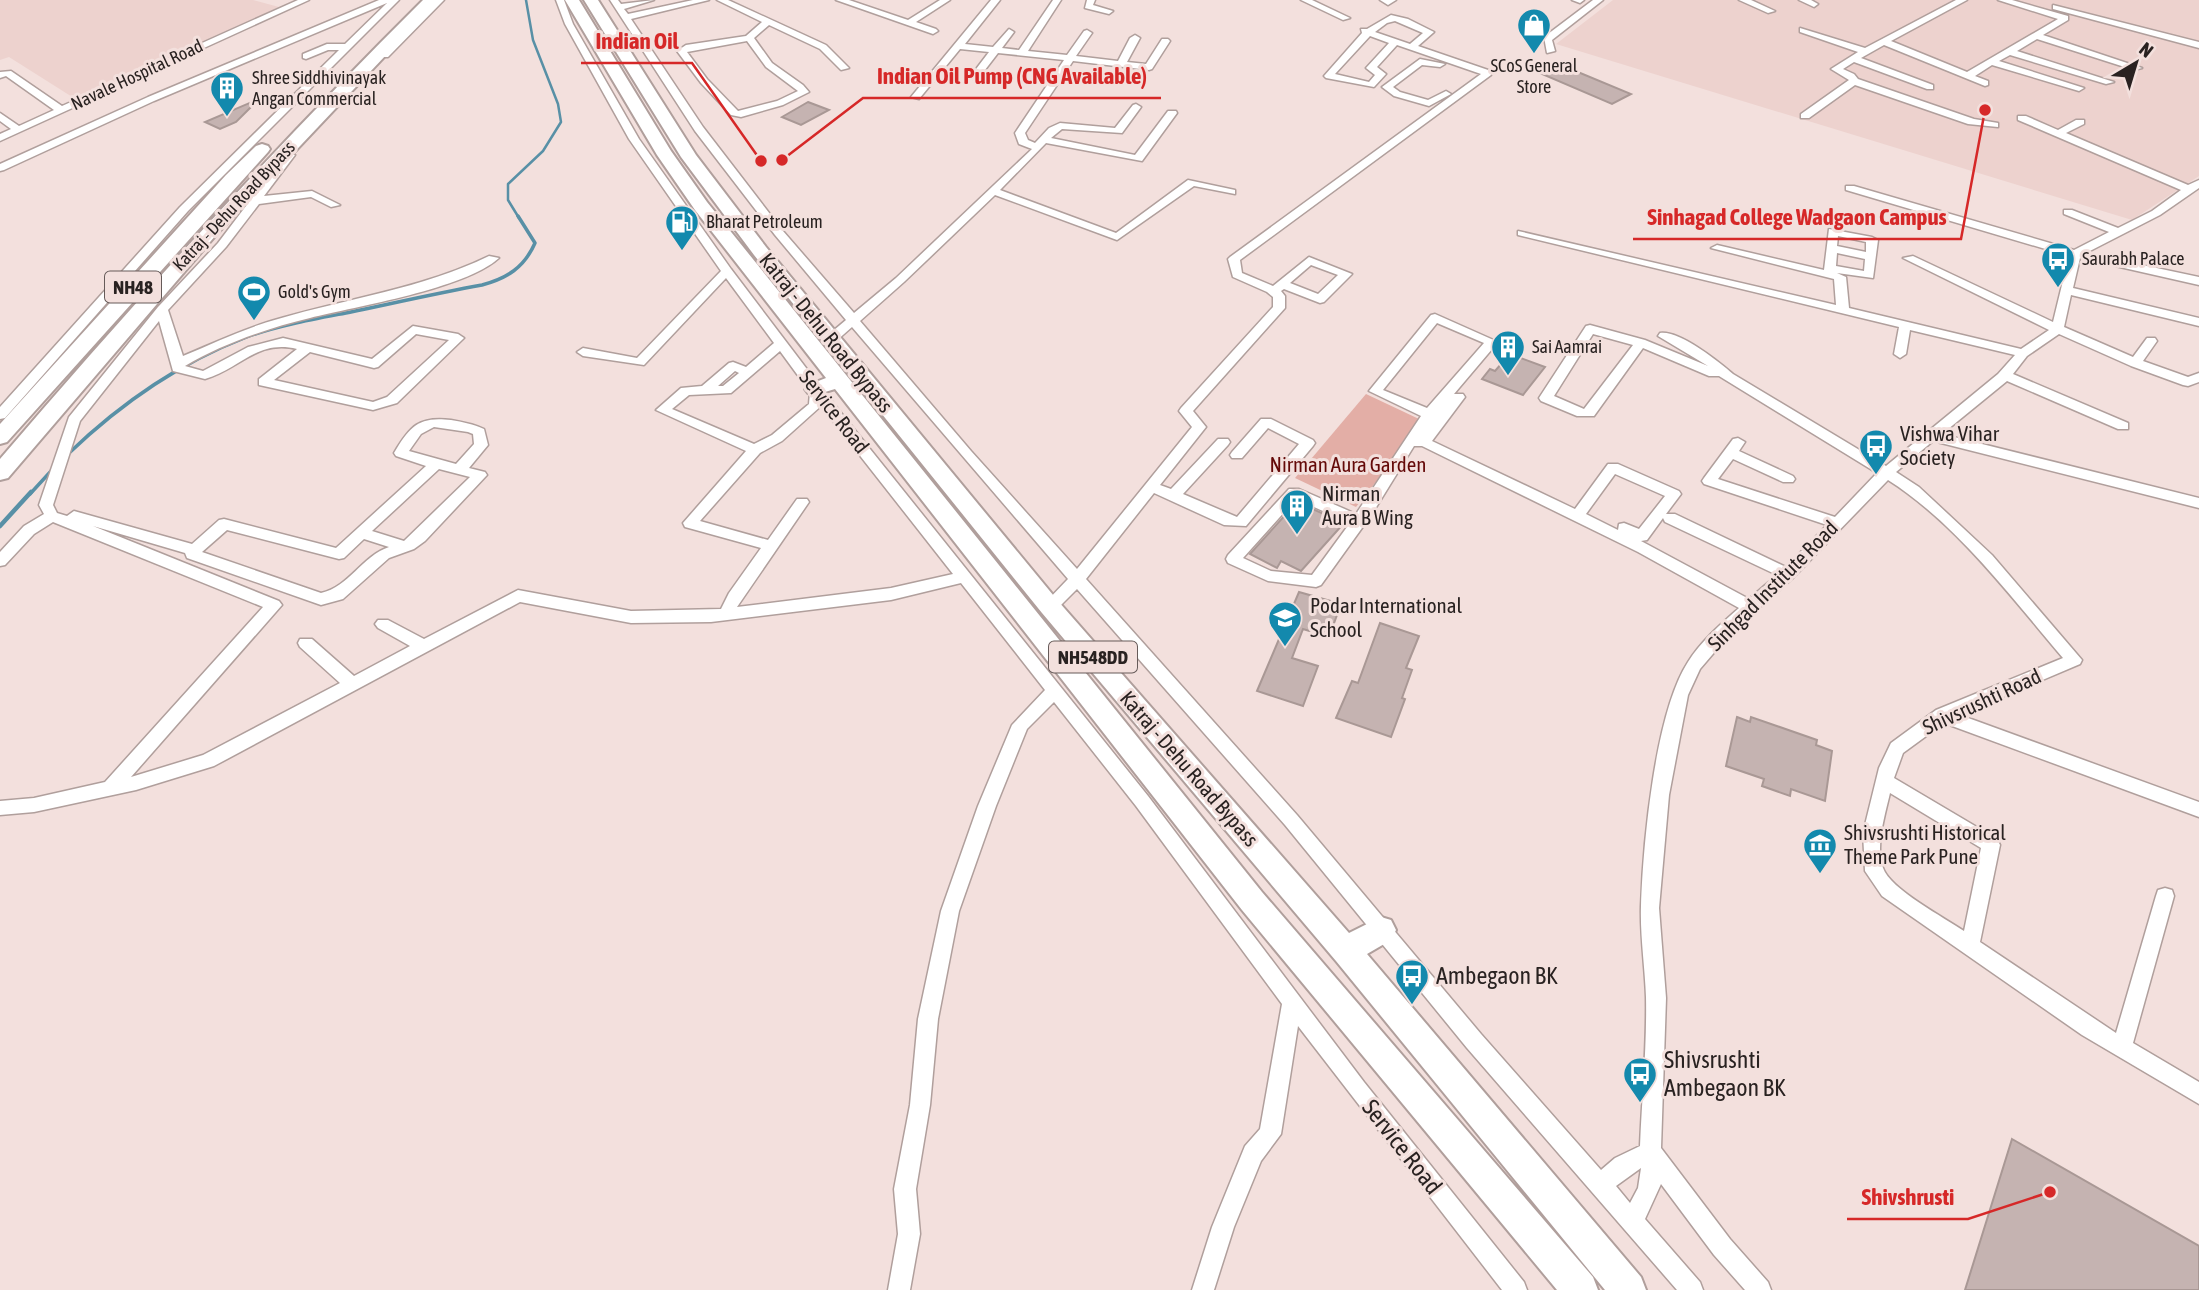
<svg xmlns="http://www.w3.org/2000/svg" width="2199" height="1290" viewBox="0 0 2199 1290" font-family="'Asap Condensed',sans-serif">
<rect width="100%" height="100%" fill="#f3e0dd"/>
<path fill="#edd2ce" d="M0 0H253L279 7 77 100 9 57 0 60Z
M1613 0H2199V176L2132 220 1556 44Z"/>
<path fill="#e3aea6" d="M1366 394 1419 419 1391 463 1356 507 1295 478Z"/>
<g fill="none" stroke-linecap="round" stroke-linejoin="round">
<path stroke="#5890a6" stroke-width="2.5" d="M519 218 508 200V184L543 151 561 122 558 104 533 40 526 0"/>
<path stroke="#5890a6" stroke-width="3.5" d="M68 454C120 404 179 363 246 337 280 325 315 319 351 312 394 303 438 293 482 285 507 278 524 268 535 243L518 216
M30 494 52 470"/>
<path stroke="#5890a6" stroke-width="4.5" d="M0 526 31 492"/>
</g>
<path fill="#c5b3b1" stroke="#a99895" stroke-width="2" d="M1561 65 1631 94 1612 104 1542 74Z
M259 99 236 122 220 129 205 122Z
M808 102 829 110 801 125 782 117Z
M1510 354 1545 367 1523 395 1482 379 1490 369 1495 371Z
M1297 502 1344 523 1301 571 1281 561 1277 568 1250 554Z
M1299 592 1341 604 1329 637 1303 629 1292 658 1318 666 1303 706 1257 691Z
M1380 623 1419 636 1406 668 1412 670 1402 698 1405 699 1391 737 1336 718 1352 681 1358 683Z
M1737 717 1750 722 1751 717 1817 740 1816 745 1832 751 1825 801 1791 789 1790 796 1762 786 1764 779 1726 766Z
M2012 1139 2199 1246V1290H1965Z"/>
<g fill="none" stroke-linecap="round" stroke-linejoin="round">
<g stroke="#b09f9c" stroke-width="3">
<path id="minor" d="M298 0H309L0 141V134L11 129 0 121V113L19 126 54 110 6 76 0 78V72L11 71 62 106Z
M379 0H399L188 211 5 418 0 419V407L180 207 339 50H328L306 59 303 58V54L327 44H345L387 3 154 101 4 170 0 171V164L148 97Z
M435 0H444L388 57H382V53Z
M556 0H564L573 24 639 139 731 269 822 389 1148 796 1364 1082 1524 1282 1527 1290H1502L1298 1026 1281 1134 1261 1161 1234 1227 1214 1290H1192L1212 1227 1245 1146 1260 1129 1282 1004 1136 806 1054 702 1027 729 996 806 959 911 938 1019 930 1105 916 1189 920 1234 910 1290H888L898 1234 894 1189 910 1105 918 1019 941 911 978 806 1012 725 1045 690 961 583 891 600 711 622 631 623 520 602 214 766 136 790 34 812 0 815V801L34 798 105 782 263 607 53 522 34 534 5 565 0 566V552L24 526 44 514 39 505 69 417 158 307 218 243 286 153 295 155 264 196 312 191 340 205 331 207 311 197 259 204 226 247 168 310 183 356C214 343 245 328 278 319 349 298 421 289 489 256L499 258C465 289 357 306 310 318 268 328 222 344 185 366L203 371 248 347 283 338 372 359 413 326 458 334 464 338 397 403 373 410 259 385V379L297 349C257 339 240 369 205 379L173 371 159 321 80 421 53 505 57 513 67 516 74 511 192 544 219 520 224 519 336 548 426 466 396 456 394 453C410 426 419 416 451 420 463 422 473 424 484 429L488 445 469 468 485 472 487 475 425 541 414 549 389 558 343 599 321 605 187 558 185 553 93 526 279 601 282 605 131 777 203 755 340 683 300 647 298 643 300 639H312L354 676 410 646 378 628 375 624 378 620H388L424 639 518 590 631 611 721 609 729 593 761 548 685 527 683 523 746 451 656 410 681 388 702 386 729 363 733 362 746 367 774 343 726 278 644 365 583 356 577 352 583 348 637 358 721 271 629 139 565 24ZM416 334 449 340 387 397 373 402 274 380 310 352 374 368 378 367ZM780 351 810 392 809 404 772 435 754 444 672 409 689 395 731 393ZM735 371 739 373 723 386H718ZM821 406 953 574 891 588 737 607 809 502 807 499H797L768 540 700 521 760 453 782 441ZM434 427 468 432 473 434 474 444 456 464 409 451 421 434ZM439 469 470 477 404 541 372 531ZM227 530 339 559 344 558 364 539 389 547C362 556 349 587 321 593L202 552Z
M610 0H618L621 4 654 0 624 9 628 14 693 0H709L631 19 703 127 783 231 854 313 896 278 1032 149 1019 144 1015 133 1064 60 998 53 978 79 975 80 970 77 989 52 960 49 919 99 911 97 991 0H1000L965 44 993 47 1009 29 1014 32 1002 48 1019 50 1053 0H1061L1028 51 1067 55 1084 31 1087 30 1092 33 1076 56 1118 61 1130 38 1135 35 1140 38 1127 62 1146 64 1162 39H1168L1170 41 1152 69 1149 70 1073 61 1025 133 1028 140 1035 143 1049 128 1060 123 1115 128 1133 105 1136 104 1141 107 1122 133 1062 129 1051 138 1135 155 1168 111H1176L1177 113 1142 161 1046 143 1000 190 1116 233 1188 180 1235 190V194L1194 186 1117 240 995 195 904 282 860 321 971 451 1077 569 1192 427 1179 411 1181 408 1273 307V297L1267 292 1233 277 1228 259 1230 257 1481 74 1397 45 1377 67 1386 74 1374 87 1326 78 1324 76 1362 33 1361 29H1367L1391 15 1408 19 1434 32 1418 46 1491 71V75L1240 260 1242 273 1273 286 1309 257 1352 274 1324 302 1320 303 1284 289 1281 291 1285 296V308L1193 411 1206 427 1160 485 1171 489 1218 439H1228L1230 442 1228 445 1183 494 1237 517 1299 444 1268 428 1242 458H1232L1230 455 1232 452 1261 419H1271L1313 440 1315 443 1313 446 1246 526 1224 525 1154 493 1086 579 1297 815 1481 1034 1601 1170 1615 1158 1640 1146C1642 1097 1647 1046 1646 997 1645 967 1640 936 1641 906 1643 844 1655 713 1688 662 1701 641 1721 624 1739 608L1638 552 1422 446H1414L1372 514 1321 585 1316 587 1268 581 1228 563 1226 559 1228 555 1289 489H1299L1356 514 1421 416 1369 391 1431 315 1435 314 1498 342 1454 394H1463L1465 397 1432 441 1575 509 1608 464H1618L1679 491 1681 494 1666 514H1675L1786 567 1827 525 1704 484 1702 481 1704 478 1733 439 1738 438 1745 442 1739 451 1793 476 1795 479 1793 482H1783L1733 459 1718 479 1835 517 1877 473 1719 376H1709L1643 348 1594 416H1577L1541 401 1539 398 1586 326 1590 325 1645 340 1708 366 1658 336 1660 333C1679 330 1718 361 1733 374L1886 466 1998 374 2015 355 1910 330 1906 354 1900 358 1894 354 1899 327 1518 235V231L1836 305 1834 279 1711 248 1717 245 1824 270 1829 229 1872 237 1878 240 1873 278 1837 273 1846 277 1849 308 2021 349 2049 330 1903 258 1913 256 2053 322 2069 256 1846 190V186H1854L2074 250 2109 232 2064 214V210H2072L2118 228 2152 211 2181 190 2018 120V116H2026L2058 130 2076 120H2084V124L2066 133 2188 185 2199 180V188L2160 215 2086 253 2199 277V285L2080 258 2073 288 2199 318V326L2071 295 2064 327 2133 357 2147 338H2155L2157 341 2143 361 2188 377 2199 373V382L2188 386 2183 385 2131 366 2059 334 2027 356 2013 374 2128 423V429H2118L2007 381 1942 434 2199 498V508L1933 441 1896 472 1919 487 1992 555 2082 660 2080 664 1960 715 2199 802V817L1944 723 1903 753 1894 778 1997 839 2000 845 1980 942 2116 1033 2156 896 2158 890 2165 888 2172 890 2174 896 2133 1043 2199 1082V1104L2082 1035 1882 896 1865 871 1863 833 1879 768 1891 743 1936 710 2063 658C2011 597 1956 523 1888 480L1793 578 1730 634 1700 669 1688 695 1669 795 1659 908 1666 998 1661 1148 1730 1239 1768 1282 1771 1290H1745L1714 1255 1661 1184 1645 1219 1700 1282 1703 1290H1677L1467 1048 1285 825 1077 589 1055 611H1045L1042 607 1045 603 1068 579 852 327 835 342H827V336L846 320 775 235 695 131ZM1395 21 1423 33 1410 44 1375 32 1387 23ZM1370 36 1389 43 1366 68 1375 75 1369 82 1335 74ZM1838 236 1866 242V252L1837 246ZM1837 253 1865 259 1864 271 1836 266ZM1311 265 1338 275 1318 294 1290 283ZM1437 323 1484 343 1427 408 1383 390ZM1593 334 1633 345 1584 409 1554 396ZM1615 474 1665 496 1639 529 1624 523 1619 524 1618 530 1586 514ZM1296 499 1350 523 1312 575 1271 571 1243 558ZM1663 518 1665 522 1777 575 1749 599 1641 541 1647 540ZM1890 793 1981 848 1964 931C1945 918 1890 889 1883 868 1875 846 1885 815 1890 793ZM1641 1168 1638 1188 1630 1203 1616 1186Z
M717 0H728L826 45 849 68 841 70 820 49 769 25 754 38 772 63 803 85 809 92 783 105 741 117 731 115 701 83 677 51 686 45 746 36 762 22ZM747 41 766 67 798 91 777 101 738 111 707 79 687 52Z
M836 0H849L908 20 940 0H950L916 22 936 29 938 31 933 34Z
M1087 0H1095L1093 5 1113 11 1109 14 1085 8Z
M1301 0H1312L1350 18 1343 20Z
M1380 0H1396L1388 5Z
M1572 0H1584L1580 3Z
M1593 0H1603L1552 40 1555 51 1547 53 1544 37Z
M1739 0H1751L1775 11 1768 13Z
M1799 0H1811L1818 4 1814 7Z
M1956 0H1967L1891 41 1967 72 2058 19 1998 0H2012L2068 16V20L2043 35 2142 68 2134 70 2037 39 2017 51 2114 82 2106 84 2010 55 1999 61 2084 88 2079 91 1992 65 1975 76 1988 81V85L1985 86 1884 45 1861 58 1933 85V89H1927L1854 62 1843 69 1854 74 1858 79 1974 119 1998 123V127L1968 124 1855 85 1809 118H1801V114L1849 80 1831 69 1858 52 1800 32V28L1865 48Z
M2053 5 2199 42V48L2053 9Z
M1420 59 1445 64 1440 67 1422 65 1393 87 1400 92 1428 100 1446 91 1451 94 1429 106 1394 96 1382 87Z"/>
</g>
<g stroke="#b09f9c" stroke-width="4">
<path id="highway" d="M423 0H438L216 235 8 478 0 480V459C135 301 275 147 423 0Z
M565 0H579L671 151 707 202 1262 892 1593 1277 1598 1290H1557L1242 910 835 389 815 395 808 393 805 389 808 385 826 378 695 210 657 155Z
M584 0H598L696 155 766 247 1058 601 1349 933 1381 917 1391 920 1396 930 1391 940 1367 954 1641 1277 1646 1290H1605L1336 961 1042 613 754 255 681 157Z
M262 144 268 146 270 149 268 152 7 442 0 444V424L226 175 256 146Z"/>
</g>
<use href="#minor" fill="#fff" fill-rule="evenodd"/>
<use href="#highway" fill="#fff" fill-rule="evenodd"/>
</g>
<defs>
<g id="shop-pin" transform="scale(1.75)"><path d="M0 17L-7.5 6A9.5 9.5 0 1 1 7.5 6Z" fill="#1389ad" stroke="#f3e0dd"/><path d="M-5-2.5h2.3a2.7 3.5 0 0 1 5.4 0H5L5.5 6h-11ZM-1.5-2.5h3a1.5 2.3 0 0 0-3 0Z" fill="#fff"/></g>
<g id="building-pin" transform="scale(1.75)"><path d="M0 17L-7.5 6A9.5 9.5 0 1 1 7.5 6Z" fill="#1389ad" stroke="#f3e0dd"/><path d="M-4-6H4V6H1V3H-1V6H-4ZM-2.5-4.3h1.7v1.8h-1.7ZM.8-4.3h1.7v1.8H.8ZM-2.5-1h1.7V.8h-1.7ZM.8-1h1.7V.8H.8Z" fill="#fff"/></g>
<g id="fuel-pin" transform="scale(1.75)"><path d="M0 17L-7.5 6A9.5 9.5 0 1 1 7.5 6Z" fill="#1389ad" stroke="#f3e0dd"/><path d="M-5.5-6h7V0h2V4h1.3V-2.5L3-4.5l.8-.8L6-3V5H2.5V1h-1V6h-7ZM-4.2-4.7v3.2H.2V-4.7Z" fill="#fff"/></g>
<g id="bus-pin" transform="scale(1.75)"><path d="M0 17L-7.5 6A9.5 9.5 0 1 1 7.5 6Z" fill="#1389ad" stroke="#f3e0dd"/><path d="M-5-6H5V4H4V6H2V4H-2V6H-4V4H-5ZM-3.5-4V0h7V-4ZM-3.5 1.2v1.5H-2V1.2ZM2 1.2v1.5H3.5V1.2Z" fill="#fff"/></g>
<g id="stadium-pin" transform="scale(1.75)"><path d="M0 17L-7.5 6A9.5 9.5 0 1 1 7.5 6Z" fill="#1389ad" stroke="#f3e0dd"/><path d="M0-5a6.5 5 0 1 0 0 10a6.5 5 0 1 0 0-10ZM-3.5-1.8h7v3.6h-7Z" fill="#fff"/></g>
<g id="school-pin" transform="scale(1.75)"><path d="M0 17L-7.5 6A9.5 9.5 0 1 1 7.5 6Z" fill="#1389ad" stroke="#f3e0dd"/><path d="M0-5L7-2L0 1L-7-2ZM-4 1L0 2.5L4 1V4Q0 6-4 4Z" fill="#fff"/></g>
<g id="museum-pin" transform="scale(1.75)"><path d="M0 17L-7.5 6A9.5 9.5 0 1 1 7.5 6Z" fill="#1389ad" stroke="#f3e0dd"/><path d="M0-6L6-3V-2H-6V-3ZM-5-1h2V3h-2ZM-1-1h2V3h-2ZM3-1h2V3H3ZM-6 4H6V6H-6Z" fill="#fff"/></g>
</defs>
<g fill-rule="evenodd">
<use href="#shop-pin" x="1534" y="25"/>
<use href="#building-pin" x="227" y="88"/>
<use href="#fuel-pin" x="682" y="222"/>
<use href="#bus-pin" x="2058" y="259"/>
<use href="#stadium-pin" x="254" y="292"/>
<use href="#building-pin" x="1508" y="347"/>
<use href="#bus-pin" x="1876" y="446"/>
<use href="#building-pin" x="1297" y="506"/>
<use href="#school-pin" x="1285" y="618"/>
<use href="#museum-pin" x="1820" y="845"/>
<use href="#bus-pin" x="1412" y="976"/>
<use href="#bus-pin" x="1640" y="1074"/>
</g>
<g text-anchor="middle" stroke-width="6" stroke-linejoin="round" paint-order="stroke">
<g font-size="18" fill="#292221" stroke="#f3e0dd" text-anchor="start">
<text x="1534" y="72" text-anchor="middle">SCoS General<tspan x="1534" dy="21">Store</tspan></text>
<text x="252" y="84">Shree Siddhivinayak<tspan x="252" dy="21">Angan Commercial</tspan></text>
<text x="706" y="228">Bharat Petroleum</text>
<text x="2082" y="265">Saurabh Palace</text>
<text x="278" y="298">Gold's Gym</text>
<text x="1532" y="353">Sai Aamrai</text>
</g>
<g font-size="18" fill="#292221" stroke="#f3e0dd">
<text transform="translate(137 75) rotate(-25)" y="6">Navale Hospital Road</text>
<text transform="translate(234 206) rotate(-47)" y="6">Katraj - Dehu Road Bypass</text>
</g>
<g fill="#f3e0dd" stroke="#665b59" stroke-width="2">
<rect x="105" y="271.5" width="56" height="31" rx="5"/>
<rect x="1049" y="641.5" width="88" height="31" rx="5"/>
</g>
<g font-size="19" font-weight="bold" fill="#292221">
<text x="133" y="294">NH48</text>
<text x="1093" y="664">NH548DD</text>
</g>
<g font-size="21" fill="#292221" stroke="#f3e0dd">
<text transform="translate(826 333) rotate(51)" y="7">Katraj - Dehu Road Bypass</text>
<text transform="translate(834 412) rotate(52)" y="7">Service Road</text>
<text transform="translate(1773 586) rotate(-45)" y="7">Sinhgad Institute Road</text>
<text transform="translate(1982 702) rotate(-25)" y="7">Shivsrushti Road</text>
<text transform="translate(1189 769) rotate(49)" y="7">Katraj - Dehu Road Bypass</text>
</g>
<g font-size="21" fill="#292221" stroke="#f3e0dd" text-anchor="start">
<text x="1900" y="441">Vishwa Vihar<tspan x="1900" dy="24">Society</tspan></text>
<text x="1322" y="501">Nirman<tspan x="1322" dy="24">Aura B Wing</tspan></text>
<text x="1310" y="613">Podar International<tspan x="1310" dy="24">School</tspan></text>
<text x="1844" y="840">Shivsrushti Historical<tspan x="1844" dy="24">Theme Park Pune</tspan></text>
</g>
<g font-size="21" fill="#640908" stroke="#f3e0dd">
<text x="1348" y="472">Nirman Aura Garden</text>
</g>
<g font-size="24" fill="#292221" stroke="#f3e0dd" text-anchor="start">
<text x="1436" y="984">Ambegaon BK</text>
<text x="1664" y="1068">Shivsrushti<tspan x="1664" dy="28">Ambegaon BK</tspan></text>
</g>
<g font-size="24" fill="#292221" stroke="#f3e0dd">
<text transform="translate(1402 1147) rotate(52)" y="8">Service Road</text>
</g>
</g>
<path fill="none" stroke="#d62828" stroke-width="2.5" d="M761 161L692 63H581M782 160L863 98H1161M1985 110L1961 239H1633M2050 1192L1968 1219H1847"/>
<g fill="#d62828" stroke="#f3e0dd" stroke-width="2.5">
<circle cx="761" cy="161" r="7"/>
<circle cx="782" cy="160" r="7"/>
<circle cx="1985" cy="110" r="7"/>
<circle cx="2050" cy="1192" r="7"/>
</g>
<g font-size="23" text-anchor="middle" font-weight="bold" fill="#d62828" stroke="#f3e0dd" stroke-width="6" stroke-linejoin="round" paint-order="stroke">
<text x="637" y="49">Indian Oil</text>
<text x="1012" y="84">Indian Oil Pump (CNG Available)</text>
<text x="1797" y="225">Sinhagad College Wadgaon Campus</text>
<text x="1908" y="1205">Shivshrusti</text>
</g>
<g transform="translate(2136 63) rotate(38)" stroke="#f3e0dd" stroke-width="5" paint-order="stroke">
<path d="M0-5L12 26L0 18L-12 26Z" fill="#292221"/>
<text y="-10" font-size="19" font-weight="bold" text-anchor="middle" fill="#292221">N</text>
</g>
</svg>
